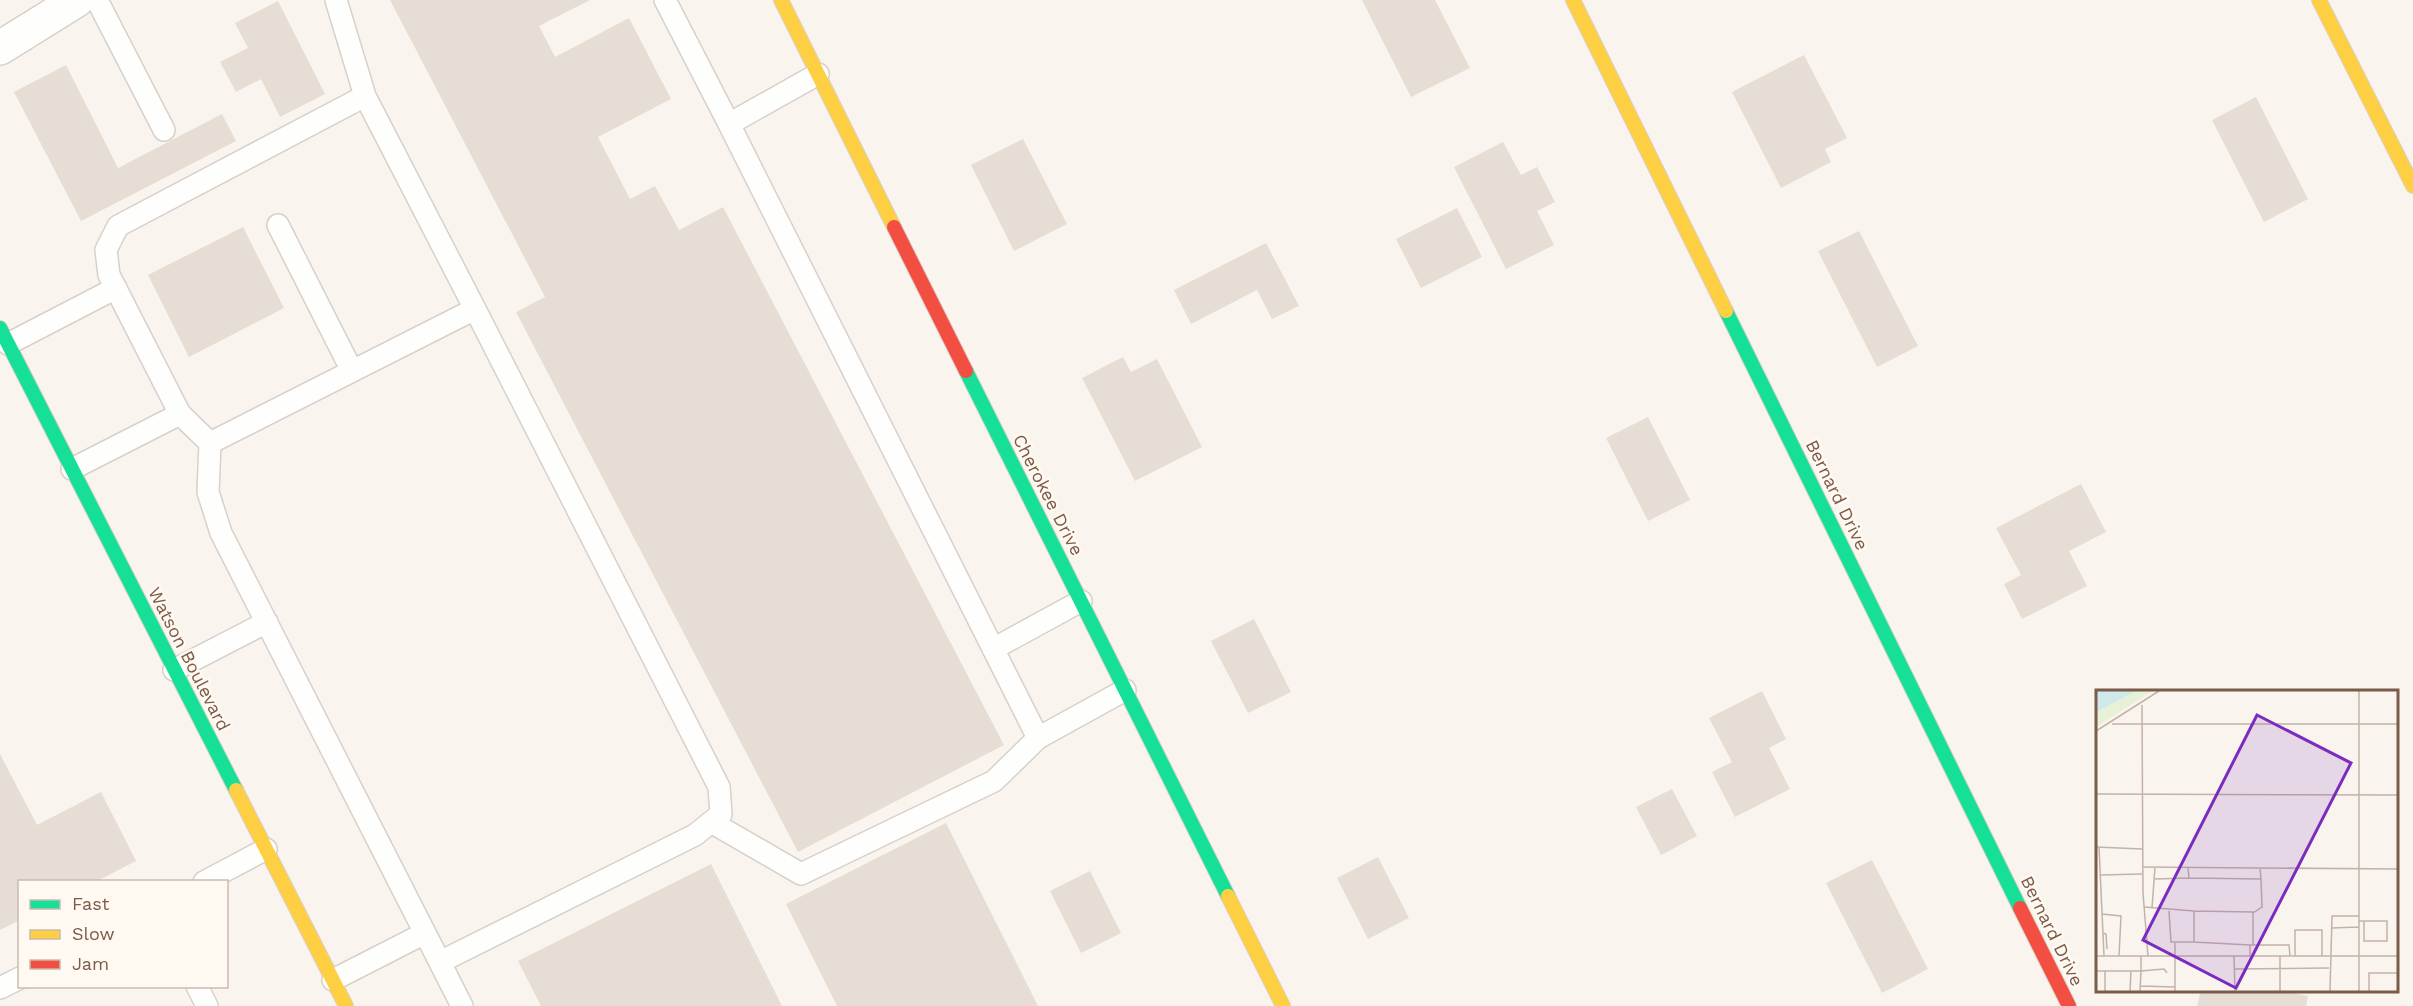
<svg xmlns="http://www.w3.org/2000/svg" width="2413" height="1006" viewBox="0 0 2413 1006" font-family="'Work Sans',sans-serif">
<rect width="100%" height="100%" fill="#f9f5ee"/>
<path fill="#e6ddd5" d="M390 0H590L539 26 555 57 629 18 671 99 598 137 630 199 655 186 679 230 723 207 1004 745 798 852 516 312 545 297Z
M1362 0H1435L1470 68 1411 97Z
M278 1 325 94 280 117 261 79 236 92 220 62 248 48 235 23Z
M1804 55 1847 138 1825 149 1831 162 1781 188 1732 92Z
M66 65 118 168 222 114 236 141 81 221 14 92Z
M2256 97 2308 199 2264 222 2212 120Z
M1023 139 1067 224 1014 251 971 165Z
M1503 142 1521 175 1537 167 1555 202 1537 211 1554 245 1506 269 1454 167Z
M1457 208 1482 257 1421 288 1396 239Z
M243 227 284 308 189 357 148 275Z
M1859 231 1918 346 1877 367 1818 251Z
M1266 243 1299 306 1272 319 1257 290 1191 324 1174 290Z
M1123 357 1131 372 1157 359 1202 447 1135 481 1082 378Z
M1648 417 1690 500 1648 521 1606 438Z
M2081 484 2106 532 2069 551 2087 586 2022 619 2004 584 2021 575 1996 528Z
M1254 619 1291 692 1248 713 1211 641Z
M1762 691 1786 739 1769 748 1790 789 1735 817 1712 772 1732 762 1709 718Z
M0 754 37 825 101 792 136 861 95 882H20V920L0 930Z
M1672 789 1697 836 1661 855 1636 807Z
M946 823 1038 1006H837L786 904Z
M1378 857 1409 918 1368 939 1337 878Z
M1872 860 1928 969 1882 993 1826 883Z
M711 864 782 1006H541L518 961Z
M1090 871 1121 933 1081 953 1050 891Z
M2201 990H2279L2308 996 2306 1006H2197Z"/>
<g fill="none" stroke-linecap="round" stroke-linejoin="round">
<g stroke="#d8d0ca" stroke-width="24">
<path id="lane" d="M97 0 164 130
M336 0 365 96 475 309
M665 0 729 124 818 74
M729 124 1038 738 1125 690
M278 225 352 371
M8 344 116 288
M210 443 180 414 109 275 106 250 118 226 365 96
M72 469 180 414
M993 649 1081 601
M174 670 267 622
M711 822 801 874 994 781 1038 738
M204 882 266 849
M425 933 221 533 208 492 210 443 475 309 719 787 721 814 695 835 440 962
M333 980 425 933 462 1006
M197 986 207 1006
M0 988 20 978"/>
</g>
<g stroke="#d8d0ca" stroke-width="36">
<path id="street" d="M0 48 77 0"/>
</g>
<g stroke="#d9d0c9" stroke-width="16">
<path id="fast" d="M1726 311 2020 908
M0 328 236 790
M966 371 1228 896"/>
</g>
<g stroke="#d9d0c9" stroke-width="16">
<path id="slow" d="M781 0 894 227
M1573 0 1726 311
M2319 0 2413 186
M236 790 346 1006
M1228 896 1283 1006"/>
</g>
<g stroke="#d9d0c9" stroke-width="16">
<path id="jam" d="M894 227 966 371
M2020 908 2069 1006"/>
</g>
<use href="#lane" stroke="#fefefc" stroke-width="21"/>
<use href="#street" stroke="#fefefc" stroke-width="33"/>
<use href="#fast" stroke="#16e098" stroke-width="14"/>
<use href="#slow" stroke="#ffcf43" stroke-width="14"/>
<use href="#jam" stroke="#f24e42" stroke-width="14"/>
</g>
<g text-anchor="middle" stroke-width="5" stroke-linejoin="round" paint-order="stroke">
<g font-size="18" fill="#7b5b4a" stroke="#fff9f1">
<text transform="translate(1048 495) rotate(63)" y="6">Cherokee Drive</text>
<text transform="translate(1837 495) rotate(64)" y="6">Bernard Drive</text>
<text transform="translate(189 659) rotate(63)" y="6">Watson Boulevard</text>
<text transform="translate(2052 931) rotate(64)" y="6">Bernard Drive</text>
</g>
</g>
<g transform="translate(2096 690)">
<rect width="302" height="302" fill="#f9f5ee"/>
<path d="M0 1H57L0 37Z" fill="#e6f1d8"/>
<path d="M0 1H40L0 22Z" fill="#cee8eb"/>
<path fill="none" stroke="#c3b2a7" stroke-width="1.5" d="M263 1V301M46 15 47 203 52 266M16 34H302M0 41 63 1M0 104 302 105M0 157 46 159M3 157 8 266M46 177 302 179M4 185 46 184M93 188 165 189 164 178M59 189 93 188 92 178M48 217 98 221M56 218 59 177M73 221 75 252H98M157 223 166 217 165 189M6 224 25 226 23 266M263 231H291V251H268V231M235 238 263 237M7 243 10 244 11 259M79 253V301M154 255 98 252V221L157 222V255M0 266H302M138 266 139 301M154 266V255H193L194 266M199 266V240H226V266M138 279 233 278M0 281H45V266M44 296 79 297M9 301V281M34 301 35 281M44 301 45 281 68 279 71 283M184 301V266M234 301 236 226H263M273 301V283H302"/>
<path fill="#7b2cbf" fill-opacity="0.15" stroke="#7b2cbf" stroke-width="3" d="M161 25 255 73 140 298 47 250Z"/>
<rect width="302" height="302" fill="none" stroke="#7b5b4a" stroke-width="3"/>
</g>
<rect x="18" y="880" width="210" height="108" fill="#fff9f1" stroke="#cabaae" stroke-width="1.5"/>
<rect x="30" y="900" width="30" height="9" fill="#16e098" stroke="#cabaae" stroke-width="1.5"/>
<text x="72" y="910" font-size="18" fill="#7b5b4a">Fast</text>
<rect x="30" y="930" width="30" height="9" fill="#ffcf43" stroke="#cabaae" stroke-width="1.5"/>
<text x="72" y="940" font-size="18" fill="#7b5b4a">Slow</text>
<rect x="30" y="960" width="30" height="9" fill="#f24e42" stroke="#cabaae" stroke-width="1.5"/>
<text x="72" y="970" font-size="18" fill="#7b5b4a">Jam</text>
</svg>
